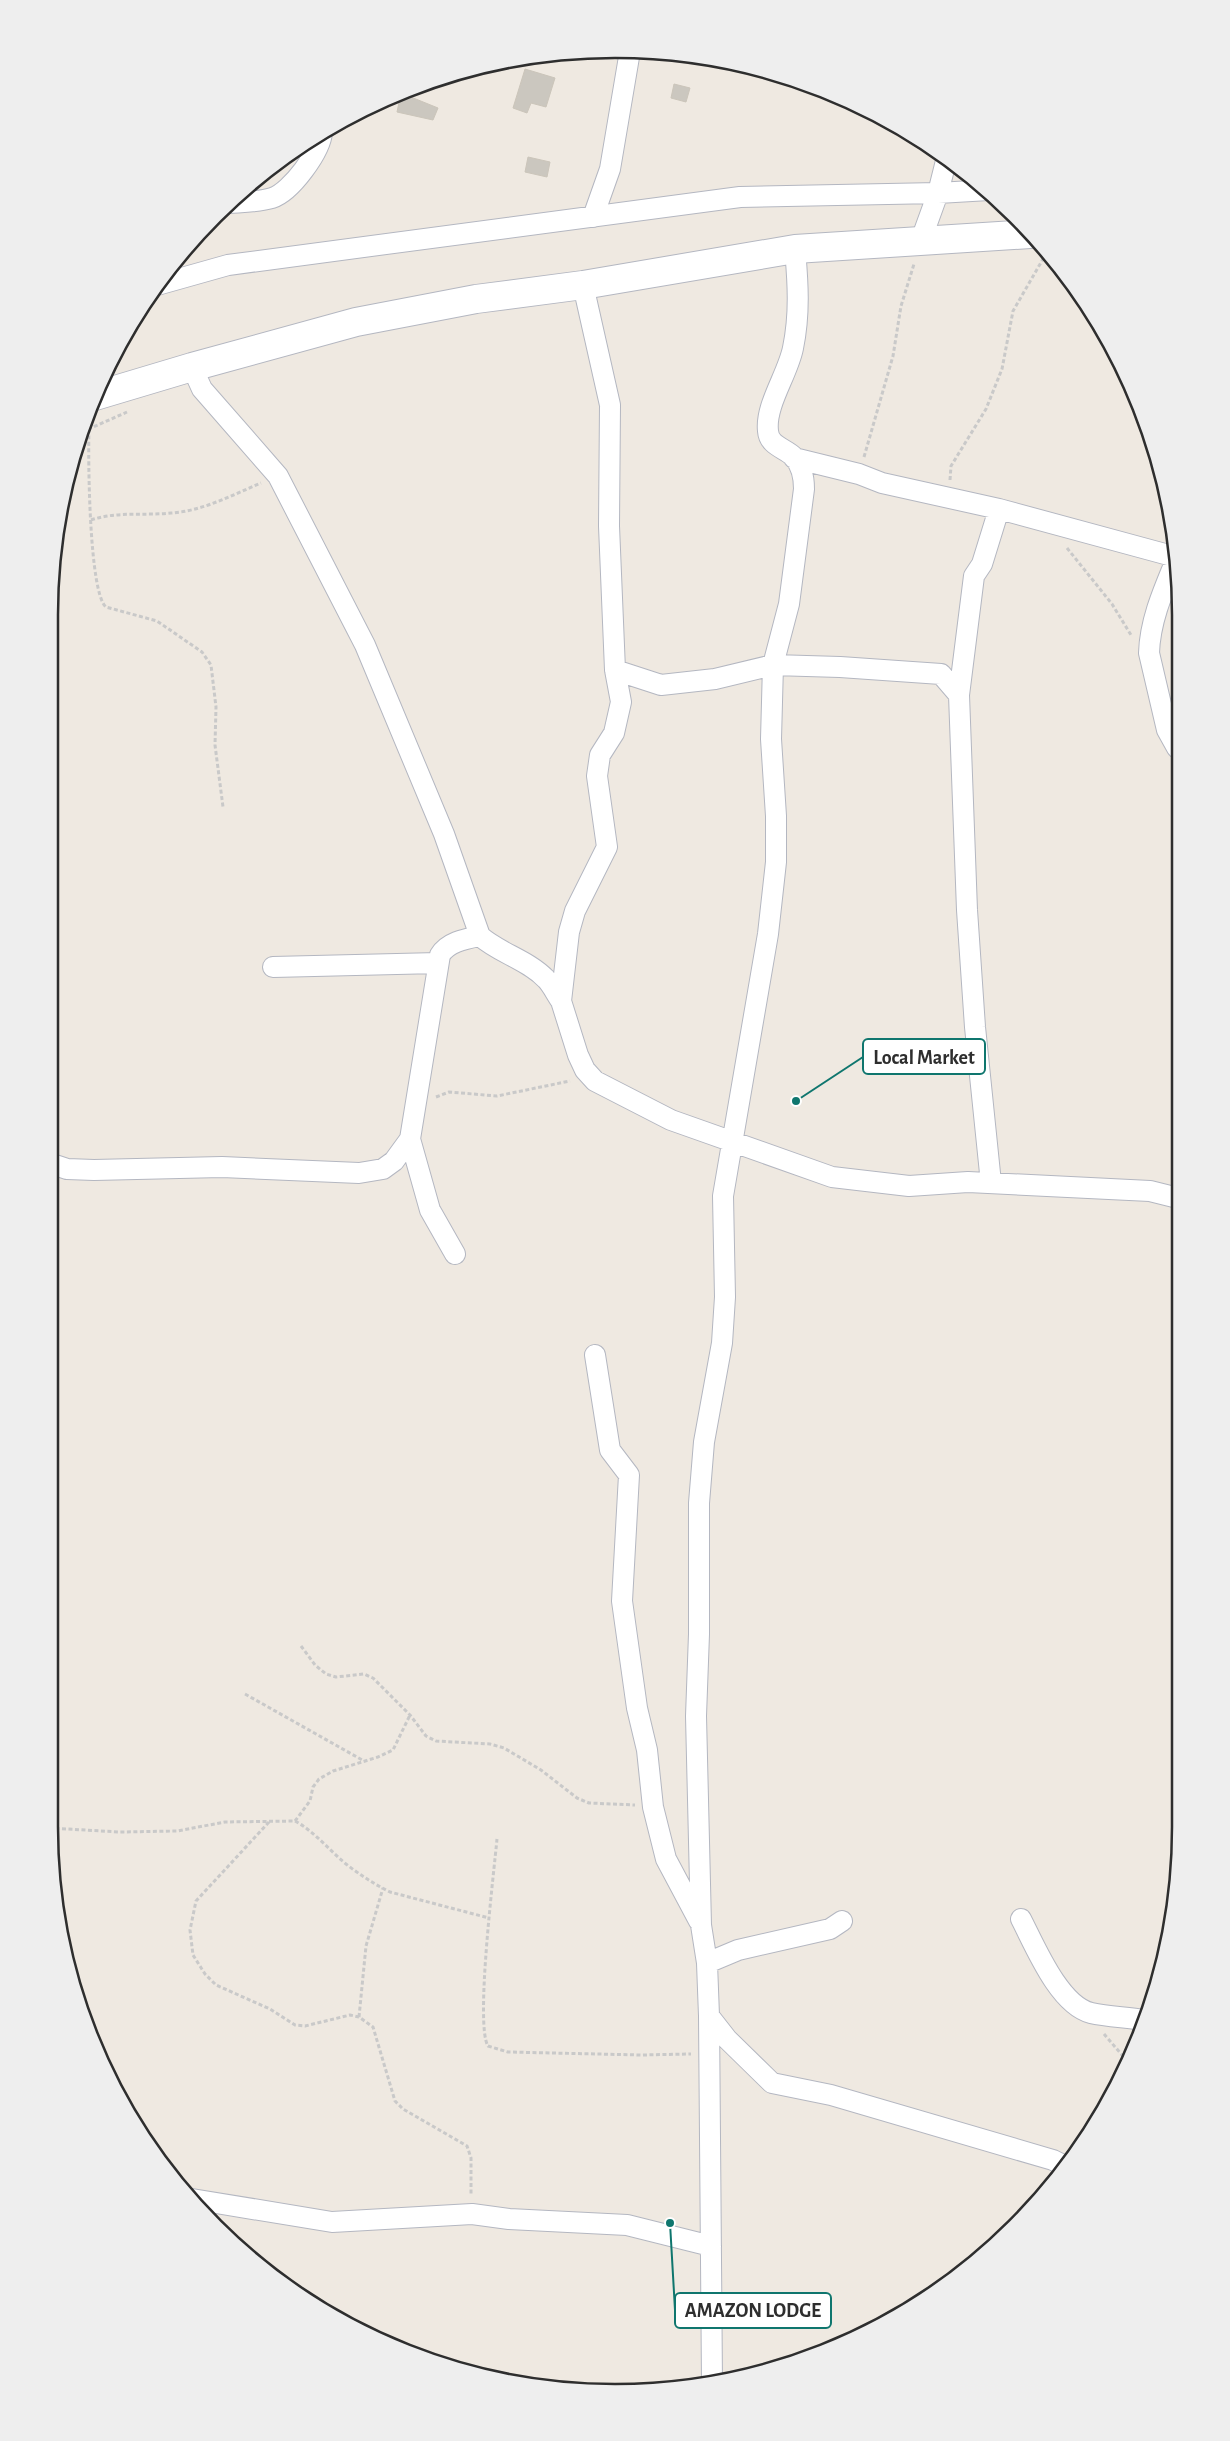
<svg xmlns="http://www.w3.org/2000/svg" width="1230" height="2441" viewBox="0 0 1230 2441" font-family="'Alegreya Sans',sans-serif">
<rect width="100%" height="100%" fill="#efe9e1"/>
<path fill="#cbc7bf" stroke="#cbc5ba" d="M525 69 555 78 546 107 531 103 527 113 513 108Z
M674 84 690 88 686 102 671 98Z
M401 93 438 108 433 120 397 112Z
M528 157 550 162 547 177 525 172Z"/>
<g fill="none" stroke-linecap="round" stroke-linejoin="round">
<g stroke="#b4b7c1" stroke-width="22">
<path id="minor" d="M229 203C243 202 259 202 272 198 291 192 321 151 322 132
M593 217 610 169 630 51
M921 240 938 193 946 161
M157 285 228 265 740 197 938 193 989 190
M583 285 610 405 609 526 615 670 621 702 614 733 600 755 597 776 607 847 575 911 569 932 561 1001 578 1055 585 1070 595 1081 671 1120 832 1177 909 1186 968 1182 1150 1191 1178 1198
M192 367 202 389 278 476 365 645 444 834 480 936C499 953 528 960 546 979 552 985 556 994 561 1001
M794 458 859 474 882 483 999 509 1176 557
M1176 560C1164 589 1150 620 1149 653L1167 730 1177 748
M615 670 661 685 715 679 773 665 840 667 941 674 959 695
M273 967 438 963
M49 1163 67 1169 94 1170 222 1167 359 1173 383 1169 394 1161 410 1139
M991 1183 975 1027 967 910 959 695 974 576 982 564 999 509
M455 1254 430 1210 410 1139 440 955C448 942 465 939 480 936
M595 1355 610 1450 629 1475 622 1601 637 1708 647 1750 653 1807 666 1859 699 1921
M1021 1919C1035 1946 1059 2005 1091 2013 1108 2017 1127 2017 1144 2020
M707 1963 738 1950 830 1929 842 1921
M709 2016 727 2039 772 2083 831 2095 1053 2160 1065 2166
M192 2199 332 2222 472 2214 509 2219 627 2225 711 2246
M712 2383 709 2016 707 1963 701 1925 696 1716 699 1634V1503L704 1442 722 1343 725 1297 723 1196 768 934 776 862V816L771 739 773 665 789 604 804 489C804 478 801 465 794 457 785 448 769 446 768 431 765 405 788 374 793 348 800 314 798 283 795 249"/>
</g>
<g stroke="#b4b7c1" stroke-width="30">
<path id="secondary" d="M95 396 192 367 356 322 476 299 583 285 795 249 1030 234"/>
</g>
<path stroke="#c9c9c9" stroke-width="3" stroke-dasharray="4 2.5" stroke-linecap="butt" d="M89 429C88 457 89 593 106 607L157 621 202 652 211 665 216 707 215 745 223 807
M82 432 127 412
M864 457 893 356 901 306 914 264
M950 480 951 466 986 409 1002 369 1013 311 1047 252
M91 520C117 511 144 516 171 513 203 511 232 495 261 483
M1067 548 1112 604 1131 635
M436 1097 449 1092 497 1096 570 1081
M301 1646 315 1665 326 1674 336 1677 364 1674 373 1678 410 1715 426 1736 436 1741 490 1744 504 1748 541 1770 577 1798 589 1803 635 1805
M245 1694 364 1761
M295 1821 310 1801 313 1787 319 1779 333 1771 378 1757 393 1750 410 1715
M269 1822 196 1901 190 1930 193 1955 205 1974 216 1985 270 2009 295 2025 305 2026 350 2015 359 2017 373 2027 395 2101 403 2109 467 2146 471 2158V2196
M49 1828 120 1832 177 1831 225 1822 295 1821C315 1832 329 1850 346 1864 360 1875 374 1884 390 1892L489 1918
M497 1839C494 1872 475 2025 488 2046L508 2052 641 2055 691 2054
M359 2017 366 1946 383 1888
M1104 2034 1128 2062"/>
<use href="#minor" stroke="#fff" stroke-width="20"/>
<use href="#secondary" stroke="#fff" stroke-width="28"/>
</g>
<path d="M0 0H1230V2441H0ZM615 58H615A557 557 0 0 1 1172 615V1827A557 557 0 0 1 615 2384H615A557 557 0 0 1 58 1827V615A557 557 0 0 1 615 58Z" fill="#eee" fill-rule="evenodd"/>
<path fill="none" stroke="#2e2e2e" stroke-width="2.5" d="M615 58H615A557 557 0 0 1 1172 615V1827A557 557 0 0 1 615 2384H615A557 557 0 0 1 58 1827V615A557 557 0 0 1 615 58Z"/>
<path fill="none" stroke="#0f766e" stroke-width="2" d="M796 1101L863 1057M670 2223L675 2310"/>
<g fill="#0f766e" stroke="#fff" stroke-width="2">
<circle cx="796" cy="1101" r="5"/>
<circle cx="670" cy="2223" r="5"/>
</g>
<g fill="#fff" stroke="#0f766e" stroke-width="2">
<rect x="863" y="1039" width="122" height="35" rx="5"/>
<rect x="675" y="2293" width="156" height="35" rx="5"/>
</g>
<g font-size="20" text-anchor="middle" font-weight="bold" fill="#2e2e2e">
<text x="924" y="1064">Local Market</text>
<text x="753" y="2317">AMAZON LODGE</text>
</g>
</svg>
